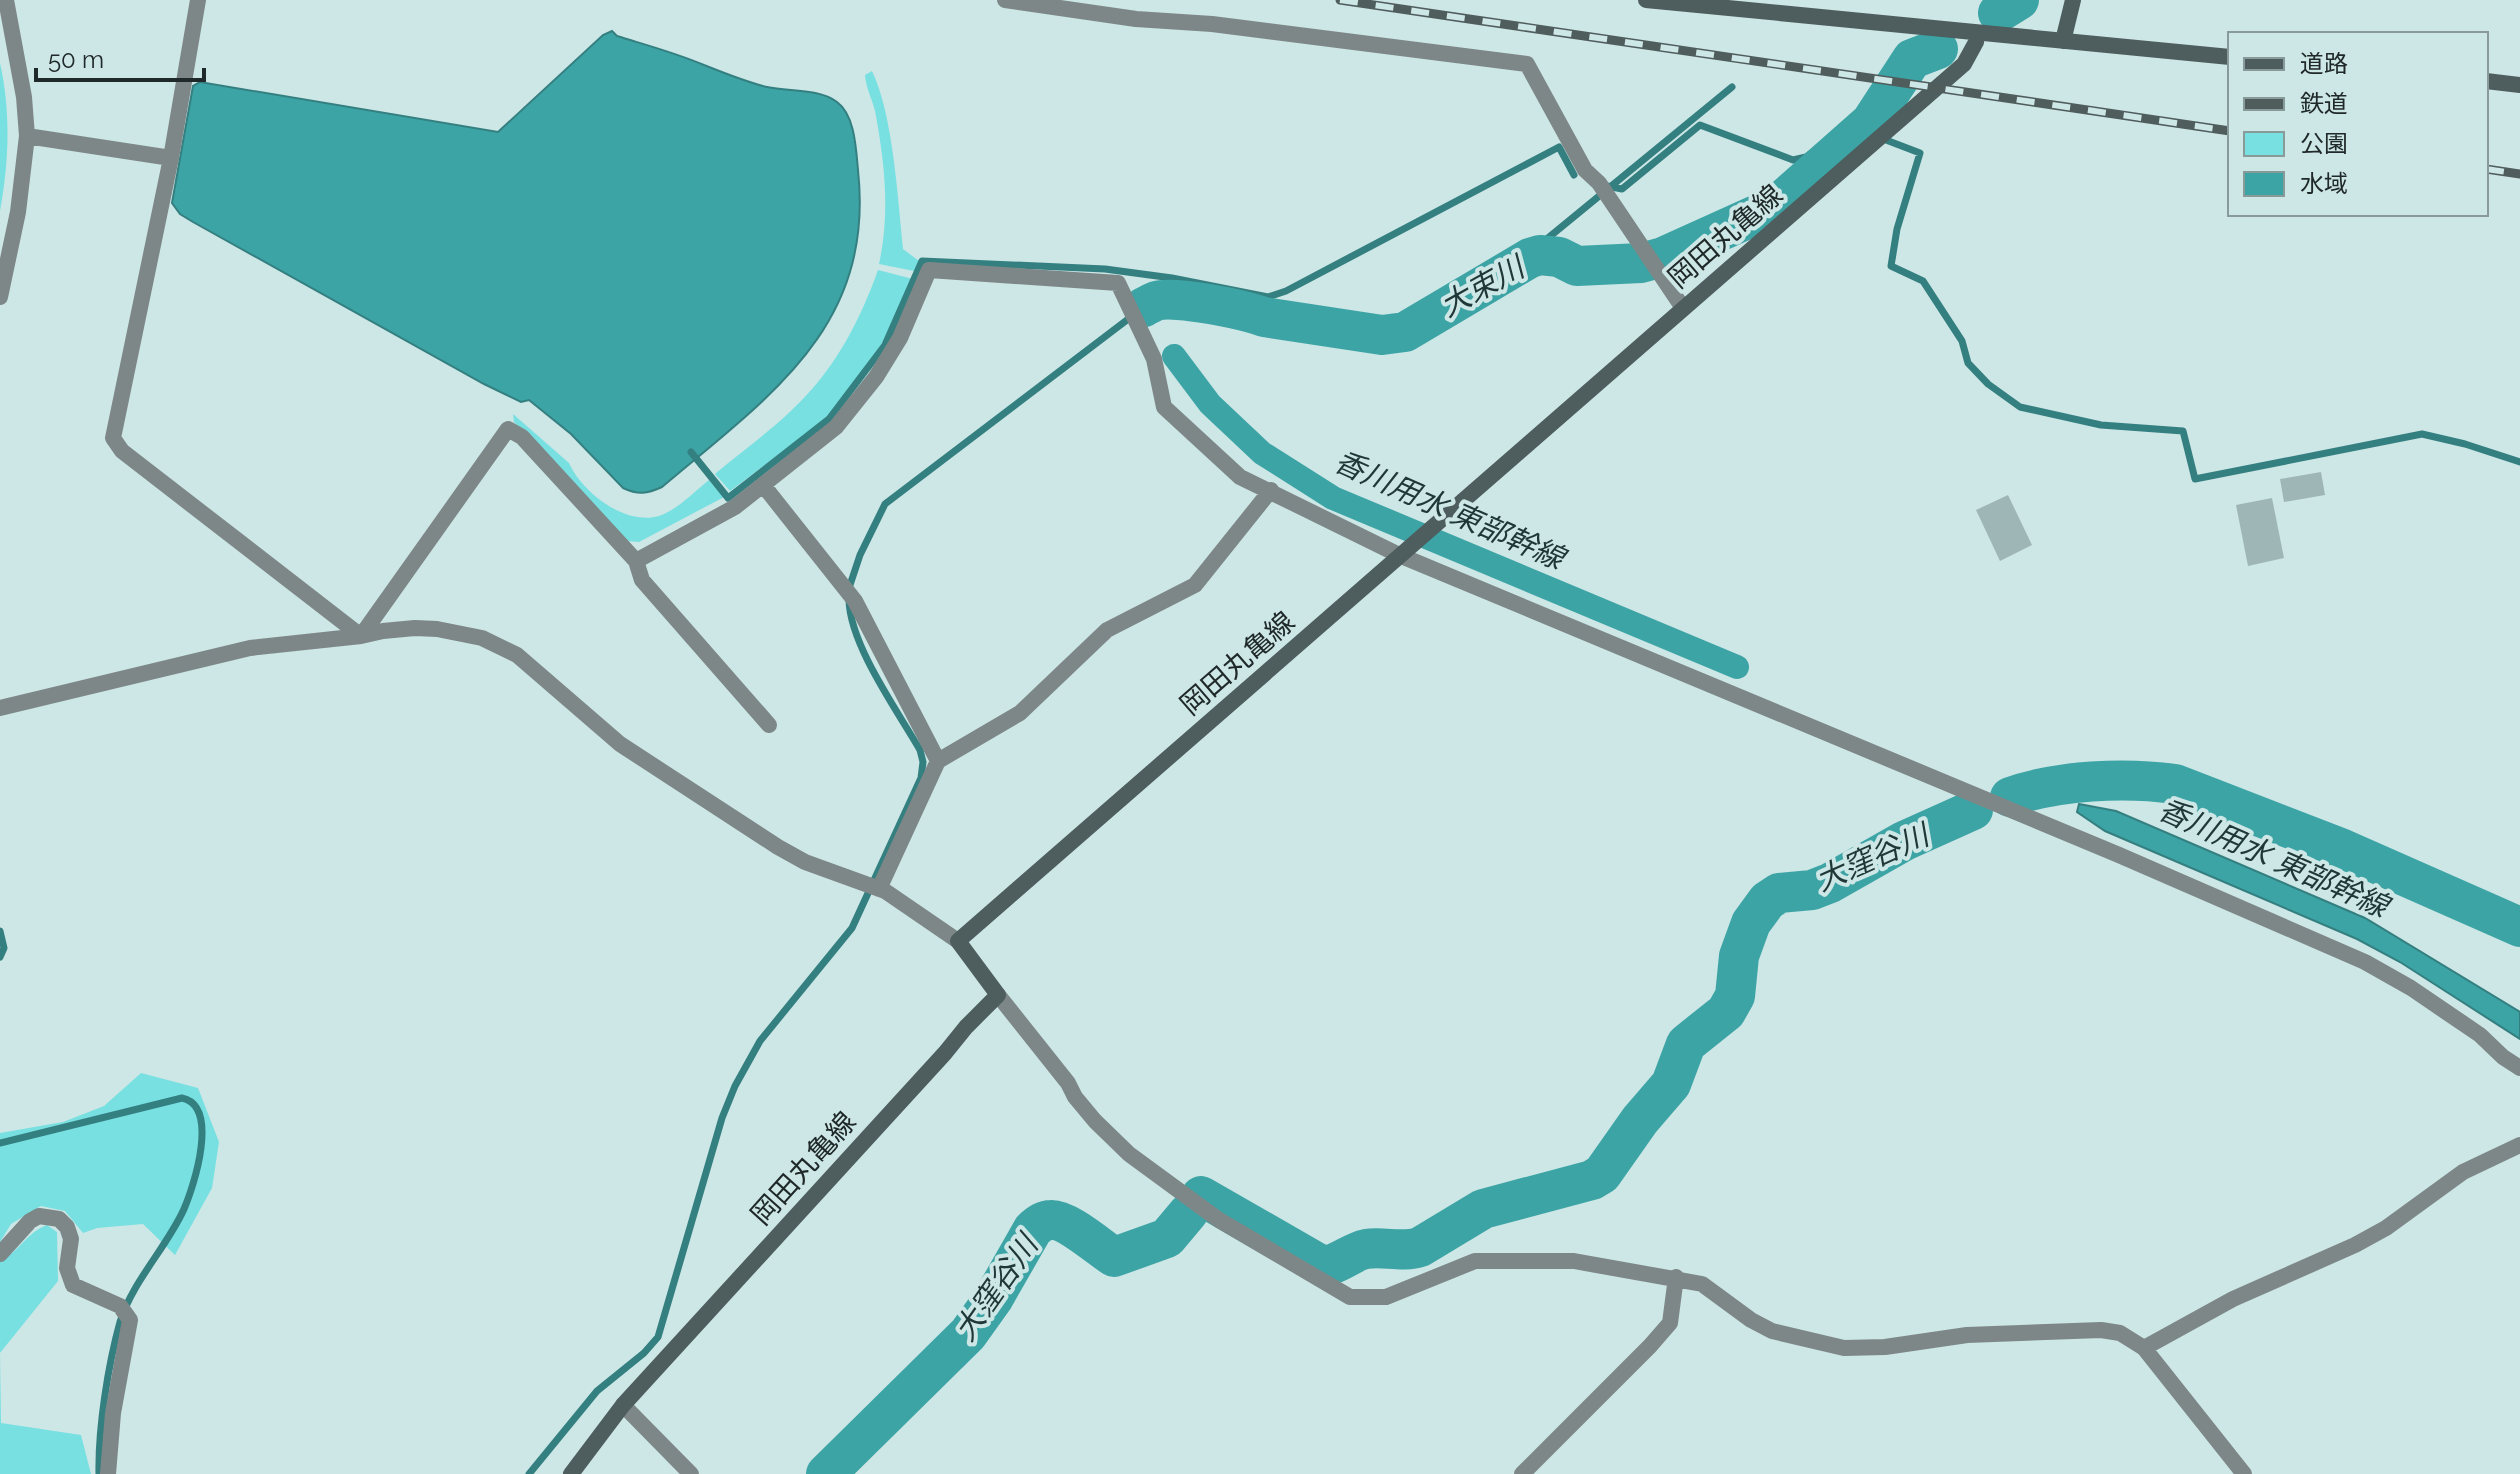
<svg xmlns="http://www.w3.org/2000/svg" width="2520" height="1474" viewBox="0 0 2520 1474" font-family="Raleway,'Noto Sans JP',sans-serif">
<rect width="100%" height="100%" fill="#cde6e6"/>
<path fill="#78e0e1" d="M0 63C11 112 9 162 0 211Z
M872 71C893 114 898 200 903 249L919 261 914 271 879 264C890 214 885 166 876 116 874 102 866 90 865 75Z
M878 270 913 279 882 344 826 419 730 491 715 474C743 450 775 428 800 402 837 365 861 318 878 270Z
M513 414 569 463C582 492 625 526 659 516 677 510 694 492 709 480L724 497 639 542 627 541 514 422Z
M141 1073 198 1088 219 1142 212 1188 175 1255 143 1224 97 1228 83 1233 65 1211 41 1206 11 1224 0 1242V1133L63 1122 104 1106Z
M47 1225 57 1232 58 1281 0 1353 1 1423 81 1435 91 1474H0V1261C19 1252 27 1232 47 1225Z"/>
<path fill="#3da4a5" stroke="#347f80" stroke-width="2" d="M612 31 617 36C646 45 676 53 704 65 724 73 746 82 767 87 789 92 818 88 837 102 855 115 856 149 858 170 875 328 768 397 662 487 647 494 638 495 623 488L571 434 529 400 521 402 484 384 193 222 180 214 172 203 193 86 200 82 498 132 603 35Z
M2079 804 2116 811 2365 918 2520 1012V1039L2400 962 2357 939 2105 831 2077 812Z"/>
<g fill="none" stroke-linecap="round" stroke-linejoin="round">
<path stroke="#347f80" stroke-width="7" d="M1886 140 1920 153 1897 229 1891 266 1923 281 1962 341 1968 363 1988 384 2020 407 2101 425 2183 431 2195 479 2422 434 2465 444 2520 462
M1607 186 1622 189 1700 125 1793 160 1806 157 1845 128 1873 135
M1169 300 1172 278
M1246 310H1271L1377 329 1397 327 1414 319 1537 247 1732 87
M691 452 728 498 829 419 885 345 922 261 1105 269 1172 278 1268 297 1286 291 1559 147 1574 175
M849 588 860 555 885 504 1144 307
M0 931 4 948 0 957
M0 1143 182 1098C220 1106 194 1186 184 1209 167 1247 132 1282 120 1322 108 1365 98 1429 99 1474
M529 1474 597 1391 644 1353 658 1337 722 1118 735 1086 760 1041 852 928 921 778 923 762 920 750C897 710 850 645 849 600"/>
<path stroke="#3da4a5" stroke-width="24" d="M1174 356 1210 404 1262 453 1333 498 1737 667"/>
<path stroke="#3da4a5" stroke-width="40" d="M1998 13 2019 0
M1144 307C1148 305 1151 303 1156 301 1175 295 1245 310 1264 317L1382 335 1405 332 1530 258 1540 255 1559 257 1577 266 1641 263 1663 257 1776 206 1871 122 1912 59 1938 49
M2010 797C2058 780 2125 777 2175 784L2343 849 2520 927
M1201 1196 1323 1266C1339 1265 1351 1252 1366 1249 1384 1246 1402 1253 1420 1247L1483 1209 1592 1180 1602 1174 1640 1120 1671 1084 1686 1044 1726 1012 1735 996 1739 956 1751 923 1767 901 1779 893 1812 890 1830 883 1904 841 1973 810
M826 1474 968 1334 993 1299 1033 1229C1038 1225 1043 1220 1051 1220 1067 1219 1100 1248 1114 1257L1167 1238 1188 1213"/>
</g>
<path fill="#9eb6b6" d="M2321 472 2325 495 2284 502 2280 479Z
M2008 495 2032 545 2000 561 1976 510Z
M2272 498 2284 558 2248 566 2236 505Z"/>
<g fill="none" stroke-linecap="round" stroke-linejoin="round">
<path stroke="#7d8787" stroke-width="16" d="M6 0 24 97 27 136 171 158 113 438 122 451 361 636 508 429 522 437 636 561 642 580 769 725
M1005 0 1136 19 1212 24 1527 64 1585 170 1599 183 1683 308
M171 158 198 0
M0 297 18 212 27 136
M763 485 855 601 938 761 1020 713 1107 630 1195 585 1271 490
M636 561 735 507 836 427 876 377 900 338 929 270 1118 283 1154 359 1164 407 1240 477 1399 555 2119 855 2365 962 2411 988 2480 1035 2503 1057 2520 1068
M0 708 250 648 361 636 383 631 415 628 437 629 482 638 517 655 620 744 778 847 805 862 885 891 958 941
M879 889 938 761
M998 995 1068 1083 1075 1097 1095 1121 1129 1154 1219 1220 1350 1297H1386L1475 1261H1574L1702 1284 1751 1320 1772 1331 1844 1348 1885 1347 1967 1335 2101 1330 2120 1333 2144 1348 2244 1474
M0 1254 30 1221 39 1216 59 1219 67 1227 71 1239 67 1268 73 1285 120 1306 130 1320 113 1413 108 1474
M2144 1348 2233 1299 2355 1245 2386 1228 2463 1172 2520 1145
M623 1405 691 1474
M1522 1474 1650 1346 1670 1323 1676 1277"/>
<path stroke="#4e5d5d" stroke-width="16" d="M1646 0 2230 57
M2063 41 2073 0
M2486 81 2520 85
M571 1474 623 1405 945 1053 966 1027 998 995 958 941 1964 64 1976 42 1977 33"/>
<g stroke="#505d5d" stroke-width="9">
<path id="rail" d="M1340 0 2230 131
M2486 169 2520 174"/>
</g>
<use href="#rail" stroke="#cde6e6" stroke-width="6" stroke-dasharray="18" stroke-linecap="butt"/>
</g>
<g text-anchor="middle" stroke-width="8" stroke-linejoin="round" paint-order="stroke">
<g font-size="28" fill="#202929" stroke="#cde6e6">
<text transform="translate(1725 236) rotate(-41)" y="10">岡田丸亀線</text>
<text transform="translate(1237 663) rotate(-41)" y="10">岡田丸亀線</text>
<text transform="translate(803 1168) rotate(-48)" y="10">岡田丸亀線</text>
</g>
<g font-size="30" font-style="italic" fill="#1f3737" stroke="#cde6e6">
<text transform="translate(1482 287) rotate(-29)" y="10">大束川</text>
<text transform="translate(1449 510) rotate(24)" y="10">香川用水 東部幹線</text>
<text transform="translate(1872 858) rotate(-24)" y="10">大窪谷川</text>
<text transform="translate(2273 858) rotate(24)" y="10">香川用水 東部幹線</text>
<text transform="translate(996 1288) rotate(-55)" y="10">大窪谷川</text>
</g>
</g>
<rect x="2228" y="32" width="260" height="184" fill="#cde6e6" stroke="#889a9a" stroke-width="2"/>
<rect x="2244" y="58" width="40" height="12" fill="#4e5d5d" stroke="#889a9a" stroke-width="2"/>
<text x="2300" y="72" font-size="24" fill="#202929">道路</text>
<rect x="2244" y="98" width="40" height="12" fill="#505d5d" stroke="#889a9a" stroke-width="2"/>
<text x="2300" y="112" font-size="24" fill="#202929">鉄道</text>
<rect x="2244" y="132" width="40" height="24" fill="#78e0e1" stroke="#889a9a" stroke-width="2"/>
<text x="2300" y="152" font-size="24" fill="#202929">公園</text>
<rect x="2244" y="172" width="40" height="24" fill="#3da4a5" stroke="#889a9a" stroke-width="2"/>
<text x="2300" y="192" font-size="24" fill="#202929">水域</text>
<path d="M36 68v12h168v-12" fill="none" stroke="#202929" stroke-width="4"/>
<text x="48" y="68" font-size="24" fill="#202929" stroke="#cde6e6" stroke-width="6" paint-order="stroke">50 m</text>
</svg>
